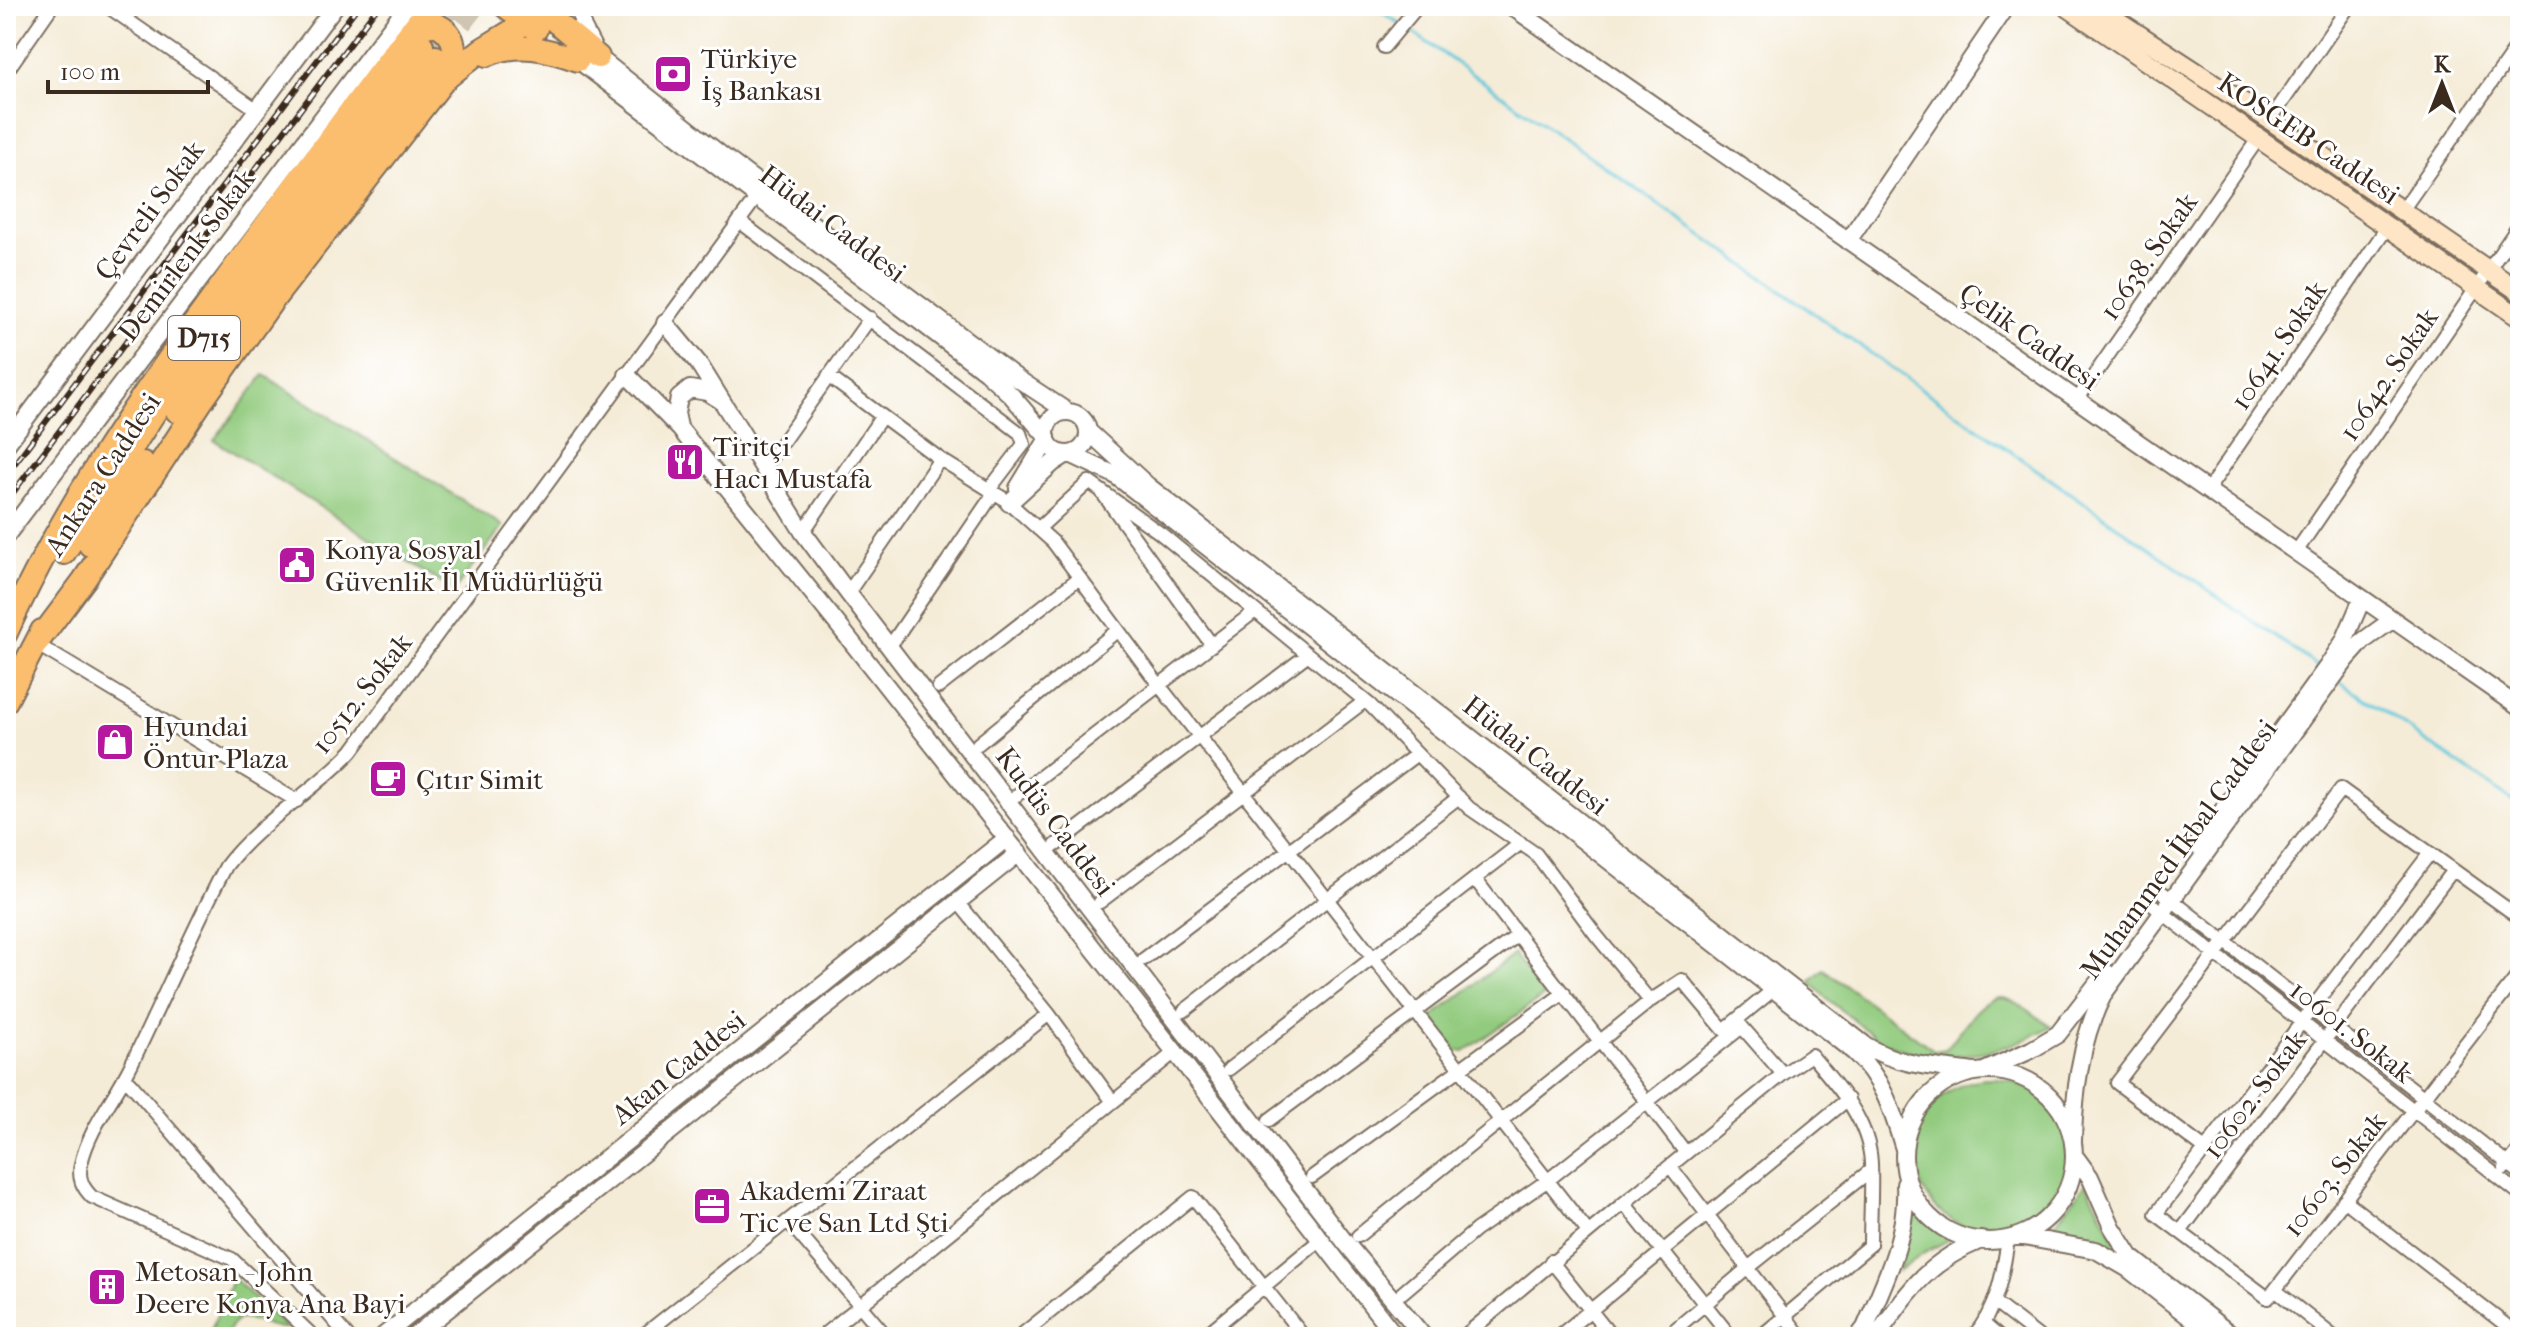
<svg xmlns="http://www.w3.org/2000/svg" width="2526" height="1343" viewBox="0 0 2526 1343" font-family="'IM FELL French Canon',serif">
<rect width="100%" height="100%" fill="#fff"/>
<filter id="ink" filterUnits="userSpaceOnUse"><feTurbulence type="fractalNoise" baseFrequency=".0125" numOctaves="2"/><feDisplacementMap in="SourceGraphic" scale="16" xChannelSelector="R" yChannelSelector="G"/><feConvolveMatrix kernelMatrix="1 2 1 2 8 2 1 2 1" color-interpolation-filters="sRGB"/></filter>
<filter id="wash" filterUnits="userSpaceOnUse"><feTurbulence type="fractalNoise" baseFrequency=".006" numOctaves="4" result="noise"/><feDisplacementMap in="SourceGraphic" scale="32" xChannelSelector="R" yChannelSelector="G"/><feGaussianBlur stdDeviation="1.8" result="paint"/><feColorMatrix in="noise" values="0 0 0 0 0 0 0 0 0 0 0 0 0 0 0 0 0 1.4 0 .05"/><feComposite in="paint" operator="in"/></filter>
<g filter="url(#wash)">
<rect width="100%" height="100%" fill="#f5ecd8"/>
<path fill="#92cb7e" stroke="#667a4e" stroke-width="2" d="M264 375 503 526 454 591 214 440Z
M1514 954 1544 996 1464 1052 1456 1050 1432 1017Z
M1823 969 1935 1051 1946 1049C1960 1034 1982 991 2007 999 2022 1003 2038 1018 2051 1026 2005 1054 1936 1067 1885 1043 1871 1036 1859 1024 1846 1014 1832 1003 1820 994 1810 981Z
M1915 1155a76 76 0 1 1 152 0a76 76 0 1 1-152 0Z
M2086 1183 2123 1255 2085 1240 2047 1234Z
M1912 1199 1929 1220 1954 1237 1926 1252 1898 1271 1909 1235Z
M233 1278 287 1328C269 1329 256 1318 239 1319L230 1327 227 1337H208Z"/>
<g fill="none" stroke-linecap="round" stroke-linejoin="round">
<path stroke="#5fc7db" stroke-width="3" d="M1372 6 1399 23
M1405 27 2320 668
M2339 681 2520 806"/>
</g>
</g>
<g filter="url(#ink)">
<g fill="none" stroke-linecap="round" stroke-linejoin="round">
<path stroke="#d0c5b3" stroke-width="22" stroke-dasharray="22 11" stroke-linecap="butt" d="M426 40 452 6
M441 49 474 6"/>
<g stroke="#7c6e5f" stroke-width="16">
<path id="minor" d="M107 6 256 109
M1384 47 1418 6
M6 72 52 6
M2270 120 2349 6
M2403 209 2520 42
M739 221 1020 433 1024 444 989 490
M828 376 940 459 1006 500 1053 542 1159 685 1588 1232
M2077 400 2258 139
M764 468 870 318
M2207 491 2388 226
M1103 494 1212 645
M1038 529 1089 482 1160 533 1370 705 1469 808 1536 854 1596 935 1650 1001 1682 980 1724 1030 1773 990
M803 532 882 416
M2296 552 2520 224
M848 593 940 459
M36 644 297 801
M890 646 994 493
M939 687 1079 578
M978 744 1118 630
M1017 795 1254 612
M1056 845 1307 655
M1475 879 1686 1153
M2163 893 2520 1173
M958 902 1049 1014 1113 1102
M1100 902 1365 701
M2154 906 2520 1194
M1144 959 1417 754
M1184 1011 1459 797
M1736 1020 1783 1074 1811 1055C1837 1085 1869 1120 1871 1163 1872 1190 1870 1218 1870 1245L1760 1337
M1229 1069 1521 843
M1783 1074 1670 1166 1801 1337
M125 1077 348 1337
M1269 1120 1518 935
M2205 1149 2117 1083 2341 789 2520 918
M2505 1168 2520 1149
M1312 1177 1564 993
M2344 1200 2520 1336
M1624 1203 1670 1166
M788 1221 887 1337
M2180 1232 2453 870
M1358 1236 1650 1001
M1551 1261 1612 1337
M2275 1290 2520 973
M1402 1293 1476 1230 1548 1180 1742 1027
M1995 1303 2039 1337
M1984 1324 1999 1337
M314 1337 232 1259 92 1197C82 1187 78 1178 81 1164 89 1128 115 1098 131 1065 163 999 192 931 226 866 259 822 314 792 352 751L762 190
M641 1337 1049 1014
M821 1337 1175 1052
M1019 1337 1193 1197 1304 1337
M1203 1337 1320 1240
M1463 1337 1624 1203 1731 1337
M1558 1337 1848 1099
M1666 1337 1748 1268 1871 1170
M1973 1337C1997 1309 2003 1274 2008 1239
M2334 1337 2275 1290 2268 1298 2156 1214 2430 853"/>
</g>
<g stroke="#7c6e5f" stroke-width="20">
<path id="tertiary" d="M582 6V26L598 57 725 158 1018 379 1068 412
M1511 6 2520 708
M578 60 986 372 1011 395 1047 437
M1848 241 2007 6
M665 323 699 364 803 532 848 593 1345 1242 1424 1337
M627 375 680 429 839 626 1175 1052 1396 1337
M1046 433a21 21 0 1 1 42 0a21 21 0 1 1-42 0Z
M679 427 676 413 679 398 690 389 707 392 720 400
M1088 431 1148 486 1865 1045C1897 1066 1938 1067 1975 1072
M6 445 335 6
M1070 454 1115 475 1854 1052C1883 1078 1893 1113 1904 1149
M1018 488 1047 440
M1009 503 1053 463 1067 454
M6 536 407 6
M2197 846 2327 667 2344 641 2362 599
M1984 1071 2031 1050 2058 1034 2106 972
M1904 1156a85 85 0 1 1 170 0a85 85 0 1 1-170 0Z
M2073 1141C2074 1092 2081 1037 2104 993L2346 660 2363 641 2392 620
M2074 1155 2090 1177 2112 1227 2131 1257 2234 1337
M2018 1236 2096 1250 2127 1268 2215 1337
M382 1337 1007 838
M413 1337 1019 853
M1858 1337 1865 1328C1885 1280 1908 1237 1905 1184
M1876 1337C1909 1291 1927 1262 1981 1240"/>
</g>
<g stroke="#7c6e5f" stroke-width="22">
<path id="secondary" d="M2066 6 2520 318
M2095 6 2270 120 2520 292"/>
</g>
<g stroke="#7c6e5f" stroke-width="26">
<path id="trunk" d="M505 6 536 29
M537 6 598 57
M411 30 435 24C459 34 457 56 447 76
M487 55C518 41 547 49 578 60
M177 411 219 348 436 57
M90 545 143 463
M64 553 187 362 264 253 422 45
M6 633C59 515 133 407 209 303 281 203 355 104 430 6
M36 644 84 580 201 402 273 300 444 80 481 50 553 6
M6 701 42 631"/>
</g>
<use href="#minor" stroke="#fff" stroke-width="12"/>
<use href="#tertiary" stroke="#fff" stroke-width="16"/>
<use href="#secondary" stroke="#fde5c5" stroke-width="18"/>
<use href="#trunk" stroke="#fbbd6e" stroke-width="22"/>
<g stroke="#3b2a1e" stroke-width="6">
<path id="rail" d="M6 475 358 6
M6 502 378 6"/>
</g>
<use href="#rail" stroke="#fff" stroke-width="3" stroke-dasharray="9" stroke-linecap="butt"/>
</g>
</g>
<defs>
<g id="bank-square" transform="scale(2)"><rect x="-9" y="-9" width="18" height="18" rx="4" fill="#b5179e" stroke="#fff"/><path d="M-6-4H6V4H-6ZM0-2.3a2.3 2.3 0 1 0 0 4.6a2.3 2.3 0 1 0 0-4.6Z" fill="#fff"/></g>
<g id="restaurant-square" transform="scale(2)"><rect x="-9" y="-9" width="18" height="18" rx="4" fill="#b5179e" stroke="#fff"/><path d="M-5-6h1v4h1v-4h1v4h1v-4h1v5L-1.5 .5V6h-2V.5L-5-1ZM5-6V6H3V1.5H1.5Q1.5-4 5-6Z" fill="#fff"/></g>
<g id="civic-square" transform="scale(2)"><rect x="-9" y="-9" width="18" height="18" rx="4" fill="#b5179e" stroke="#fff"/><path d="M-.6-6.5H3V-4.5H.6V-3L4-1V1h2V6H-6V1h2V-1L-.6-3ZM-1.2 2.5V6h2.4V2.5Z" fill="#fff"/></g>
<g id="shop-square" transform="scale(2)"><rect x="-9" y="-9" width="18" height="18" rx="4" fill="#b5179e" stroke="#fff"/><path d="M-5-2.5h2.3a2.7 3.5 0 0 1 5.4 0H5L5.5 6h-11ZM-1.5-2.5h3a1.5 2.3 0 0 0-3 0Z" fill="#fff"/></g>
<g id="cafe-square" transform="scale(2)"><rect x="-9" y="-9" width="18" height="18" rx="4" fill="#b5179e" stroke="#fff"/><path d="M-5.5-4.5H6V0H3Q3 3.5 0 3.5H-2.5Q-5.5 3.5-5.5 0ZM3-3.2v2h1.7v-2ZM-6 4.5H4V6H-6Z" fill="#fff"/></g>
<g id="office-square" transform="scale(2)"><rect x="-9" y="-9" width="18" height="18" rx="4" fill="#b5179e" stroke="#fff"/><path d="M-6-3h4V-5.5h4V-3h4V5H-6ZM-1-4.5V-3h2v-1.5ZM-6 0V1H6V0Z" fill="#fff"/></g>
<g id="building-square" transform="scale(2)"><rect x="-9" y="-9" width="18" height="18" rx="4" fill="#b5179e" stroke="#fff"/><path d="M-4-6H4V6H1V3H-1V6H-4ZM-2.5-4.3h1.7v1.8h-1.7ZM.8-4.3h1.7v1.8H.8ZM-2.5-1h1.7V.8h-1.7ZM.8-1h1.7V.8H.8Z" fill="#fff"/></g>
</defs>
<g fill-rule="evenodd">
<use href="#bank-square" x="673" y="74"/>
<use href="#restaurant-square" x="685" y="462"/>
<use href="#civic-square" x="297" y="565"/>
<use href="#shop-square" x="115" y="742"/>
<use href="#cafe-square" x="388" y="779"/>
<use href="#office-square" x="712" y="1206"/>
<use href="#building-square" x="107" y="1287"/>
</g>
<g text-anchor="middle" stroke-width="6" stroke-linejoin="round" paint-order="stroke">
<rect fill="#fff" stroke="#766a62" stroke-width="2" x="168" y="316" width="72" height="44" rx="6"/>
<g font-size="26" font-weight="bold" fill="#3b2a1e">
<text x="204" y="347">D715</text>
</g>
<g font-size="28" fill="#3b2a1e" stroke="#fff" text-anchor="start">
<text x="701" y="68">Türkiye<tspan x="701" dy="32">İş Bankası</tspan></text>
<text x="713" y="456">Tiritçi<tspan x="713" dy="32">Hacı Mustafa</tspan></text>
<text x="325" y="559">Konya Sosyal<tspan x="325" dy="32">Güvenlik İl Müdürlüğü</tspan></text>
<text x="143" y="736">Hyundai<tspan x="143" dy="32">Öntur Plaza</tspan></text>
<text x="416" y="789">Çıtır Simit</text>
<text x="740" y="1200">Akademi Ziraat<tspan x="740" dy="32">Tic ve San Ltd Şti</tspan></text>
<text x="135" y="1281">Metosan - John<tspan x="135" dy="32">Deere Konya Ana Bayi</tspan></text>
</g>
<g font-size="28" fill="#3b2a1e" stroke="#fff">
<text transform="translate(2309 138) rotate(34)" y="10">KOSGEB Caddesi</text>
<text transform="translate(149 210) rotate(-54)" y="10">Çevreli Sokak</text>
<text transform="translate(833 223) rotate(37)" y="10">Hüdai Caddesi</text>
<text transform="translate(186 255) rotate(-53)" y="10">Demirlenk Sokak</text>
<text transform="translate(2148 256) rotate(-55)" y="10">10638. Sokak</text>
<text transform="translate(2030 336) rotate(35)" y="10">Çelik Caddesi</text>
<text transform="translate(2278 345) rotate(-56)" y="10">10641. Sokak</text>
<text transform="translate(2388 374) rotate(-56)" y="10">10642. Sokak</text>
<text transform="translate(102 474) rotate(-57)" y="10">Ankara Caddesi</text>
<text transform="translate(361 693) rotate(-52)" y="10">10512. Sokak</text>
<text transform="translate(1536 755) rotate(38)" y="10">Hüdai Caddesi</text>
<text transform="translate(1056 821) rotate(53)" y="10">Kudüs Caddesi</text>
<text transform="translate(2178 849) rotate(-54)" y="10">Muhammed İkbal Caddesi</text>
<text transform="translate(2352 1031) rotate(38)" y="10">10601. Sokak</text>
<text transform="translate(678 1067) rotate(-39)" y="10">Akan Caddesi</text>
<text transform="translate(2254 1094) rotate(-53)" y="10">10602. Sokak</text>
<text transform="translate(2334 1174) rotate(-52)" y="10">10603. Sokak</text>
</g>
</g>
<rect width="2526" height="1343" fill="none" stroke="#fff" stroke-width="32"/>
<g transform="translate(2442 84)" stroke="#ffffff" stroke-width="6" paint-order="stroke">
<path d="M0-6L14 30L0 20L-14 30Z" fill="#3b2a1e"/>
<text y="-12" font-size="22" font-weight="bold" text-anchor="middle" fill="#3b2a1e">K</text>
</g>
<path d="M48 80v12h160v-12" fill="none" stroke="#3b2a1e" stroke-width="4"/>
<text x="60" y="80" font-size="24" fill="#3b2a1e" stroke="#ffffff" stroke-width="6" paint-order="stroke">100 m</text>
</svg>
